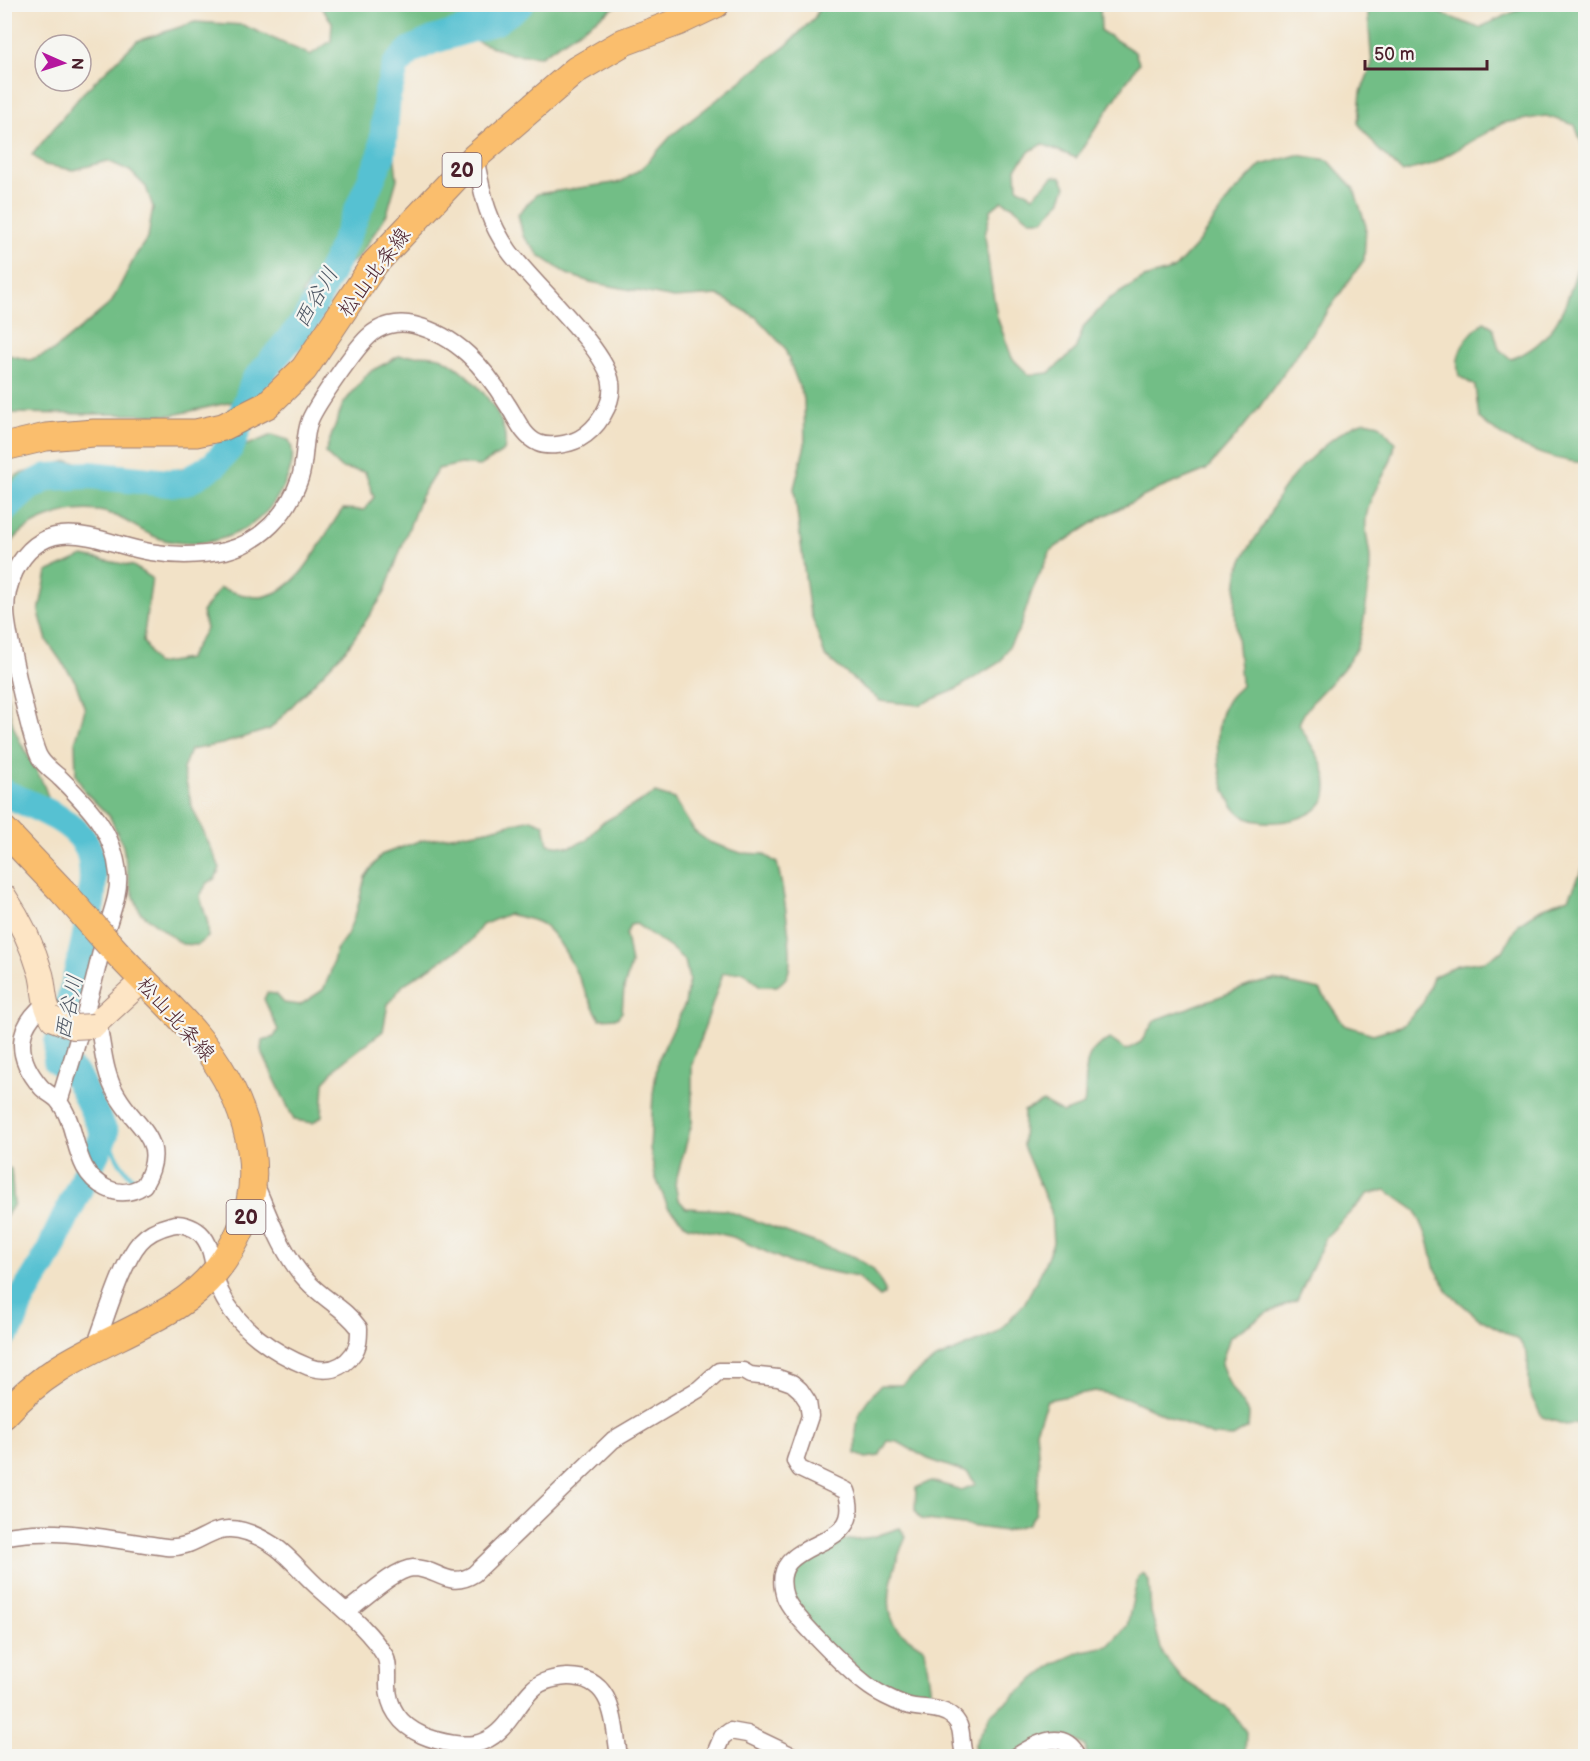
<svg xmlns="http://www.w3.org/2000/svg" width="1590" height="1761" viewBox="0 0 1590 1761" font-family="'Balsamiq Sans','Klee One',sans-serif">
<rect width="100%" height="100%" fill="#f6f6f2"/>
<filter id="ink" filterUnits="userSpaceOnUse"><feTurbulence type="fractalNoise" baseFrequency=".0167" numOctaves="2"/><feDisplacementMap in="SourceGraphic" scale="12" xChannelSelector="R" yChannelSelector="G"/><feConvolveMatrix kernelMatrix="1 2 1 2 8 2 1 2 1" color-interpolation-filters="sRGB"/></filter>
<filter id="wash" filterUnits="userSpaceOnUse"><feTurbulence type="fractalNoise" baseFrequency=".008" numOctaves="4" result="noise"/><feDisplacementMap in="SourceGraphic" scale="24" xChannelSelector="R" yChannelSelector="G"/><feGaussianBlur stdDeviation="1.35" result="paint"/><feColorMatrix in="noise" values="0 0 0 0 0 0 0 0 0 0 0 0 0 0 0 0 0 1.4 0 .05"/><feComposite in="paint" operator="in"/></filter>
<g filter="url(#wash)">
<rect width="100%" height="100%" fill="#f2e2c7"/>
<path fill="#72be86" stroke="#5e6e58" stroke-width="1.5" d="M319 5H618L541 56 511 54 474 40 435 47 399 72 390 117 397 179 387 214 358 258 336 274 312 277 302 293 305 327 273 373 232 402 173 415 5 413V351L8 355 30 360 53 351 111 303 136 255 148 237 153 207 146 187 130 171 108 161 73 170 45 165 32 155 82 94 137 41 195 22 243 25 310 55 331 41 332 22Z
M1100 5 1101 31 1135 52 1139 63 1076 158 1042 144 1030 151 1016 168 1017 187 1033 196 1054 176 1061 177 1066 186 1060 202 1043 220H1030L1014 207 1002 201 991 210 985 235 990 275 997 317 1012 358 1029 375 1049 373 1075 350 1084 326 1109 299 1144 278 1174 269 1198 243 1230 197 1261 165 1297 155 1328 160 1354 189 1366 226 1364 260 1258 409 1232 441 1206 470 1159 489 1102 517 1051 550 1032 591 1020 628 1000 662 953 691 919 705 880 701 825 656 809 608 794 488 805 445 804 399 784 347 756 317 718 295 674 298 590 282 567 274 540 256 523 236 518 214 537 194 621 182 643 167 672 135 787 45 815 17 820 5Z
M1367 5H1426L1429 9 1479 28 1528 5H1585V152L1575 125 1546 116 1503 123 1432 164 1402 172 1377 148 1358 123 1361 92 1372 64Z
M1585 243V463C1547 460 1508 444 1479 418L1475 386 1459 376C1453 353 1466 336 1484 322L1493 327 1499 349 1511 359C1563 341 1570 289 1585 243Z
M399 356C411 356 431 353 442 358 470 372 513 418 504 451L480 466 461 464 438 469 421 496 384 594 348 647 270 729 222 744 190 750 183 769 192 807 220 868 215 879 207 883 200 896C203 911 210 921 208 937L197 945 182 944 140 912 130 886 123 846 110 817 85 792 76 775 75 743 85 709 75 681 47 641 39 612 47 572 83 556 133 566 152 578 143 641 156 664 188 659 206 629 202 612 220 588C231 591 249 598 260 597 304 591 319 539 343 509L364 510 374 497 365 472 341 468 325 453 343 404 369 372Z
M1365 421 1379 424 1395 443C1392 471 1369 490 1366 519 1364 533 1370 547 1370 560 1370 581 1364 634 1355 651 1341 679 1310 695 1299 724 1309 744 1326 762 1327 786 1328 821 1273 827 1249 819 1216 807 1210 729 1226 703 1229 696 1236 691 1241 686 1240 649 1232 618 1237 581 1239 559 1251 545 1262 528 1269 517 1273 506 1279 495 1294 471 1337 429 1365 421Z
M272 435 289 440C297 457 290 474 281 491 259 532 211 551 164 540 141 534 123 514 98 511 70 507 23 521 9 547 7 552 6 559 5 565V484L19 474 68 461 114 468 172 471 210 460Z
M5 682C8 697 9 714 14 728 24 755 47 779 50 808L44 814C26 814 13 808 5 791Z
M655 793 674 799 694 831 709 842 741 853 763 854 777 863C782 883 796 959 787 976 785 980 780 984 777 986H760L744 972 723 973 692 1064V1123L675 1184 678 1199 686 1208 725 1210 855 1257 873 1269 885 1290 884 1295 880 1297 857 1277 793 1264 733 1237 687 1226 668 1207 655 1176 650 1148 653 1094 658 1060 685 1004 689 979 685 961 672 949 636 924 630 925 626 935 631 964 624 988 622 1012 617 1018 600 1019C584 994 565 937 540 923 531 918 518 917 508 914L482 925 469 943 404 984 388 1004 383 1031 340 1064 324 1082 322 1116 313 1123 294 1120 261 1050 262 1040 274 1037 278 1030 264 999 267 993 276 994 284 1003 300 1005 323 990 330 974 336 950 347 935 357 910 365 877 381 855 419 841 483 831 531 819 544 824 548 844 570 847 587 840 600 824Z
M1585 863V1422L1566 1425 1542 1417 1530 1394 1527 1353 1519 1340 1478 1318 1449 1293 1434 1266 1428 1239 1416 1211 1386 1190 1368 1194 1326 1237 1297 1300 1265 1314 1230 1337 1221 1364 1231 1388 1249 1414 1248 1428 1233 1437 1213 1436 1127 1398 1095 1391 1047 1400 1036 1430 1039 1464 1036 1513 1028 1524 1004 1531 921 1519 915 1510 916 1488 931 1481 962 1490 976 1484 968 1473 928 1459 898 1442 888 1441 879 1456 866 1458 856 1454C855 1420 856 1410 881 1385H901L934 1360 997 1333 1024 1304 1041 1272 1053 1243 1051 1211 1023 1146 1024 1111 1043 1102 1063 1113 1084 1105C1089 1075 1077 1053 1110 1039L1126 1050 1141 1042 1155 1020 1251 985 1274 980 1320 990 1344 1025 1373 1034 1403 1025 1423 1003 1433 977 1457 965 1485 961 1503 951 1518 924 1544 907 1569 898Z
M5 1166 11 1169 14 1204 5 1218Z
M900 1528 906 1537C896 1559 879 1608 898 1629 905 1637 916 1643 925 1649L931 1694 926 1700H911L867 1682 848 1656 828 1645 801 1617 788 1585 803 1557 839 1541 873 1537Z
M1143 1573 1149 1581 1151 1612 1163 1655 1182 1679 1230 1710 1246 1732 1245 1756H1087L1085 1746C1056 1724 1038 1744 1010 1755 1001 1759 987 1756 977 1756L974 1746 991 1714 1053 1664 1082 1651 1108 1646 1127 1626 1138 1577Z"/>
<g fill="none" stroke-linecap="round" stroke-linejoin="round">
<path stroke="#57c1d2" stroke-width="4.5" d="M105 1134 120 1163 133 1179"/>
<path stroke="#57c1d2" stroke-width="28" d="M4 510 29 487 48 477 90 475 168 483 186 482 214 465 231 446 254 382 307 319 336 261 382 154 387 96 396 65 411 50 433 40 496 21 520 4
M4 793C30 805 71 818 86 844 108 882 70 1000 58 1043L57 1060 77 1077 105 1134 55 1239C47 1264 28 1283 18 1307 14 1319 13 1326 4 1336"/>
</g>
</g>
<g filter="url(#ink)">
<g fill="none" stroke-linecap="round" stroke-linejoin="round">
<g stroke="#9e8079" stroke-width="19">
<path id="minor" d="M45 1004C14 1029 16 1058 41 1087 46 1093 55 1096 59 1102 80 1128 71 1171 106 1188 120 1195 132 1193 144 1185 170 1140 137 1130 117 1095 104 1074 103 1047 98 1023
M59 1102C77 1046 93 988 106 931 111 914 120 892 118 874 114 830 87 805 58 776 52 771 44 765 40 758 32 747 6 629 6 611 6 597 9 583 15 571 47 509 100 543 150 552 174 556 200 556 225 551 261 542 288 514 300 478 306 460 303 438 310 420 316 405 355 349 368 337 380 325 398 321 414 325 458 336 484 367 507 404 516 417 523 437 538 443 549 448 569 444 579 439 597 429 614 404 611 383 607 349 531 282 509 251 486 218 483 195 475 157
M95 1346C106 1319 121 1264 140 1242 148 1233 159 1228 171 1225 180 1222 193 1227 200 1233 216 1248 212 1275 221 1293 238 1329 274 1353 309 1367 327 1373 342 1369 353 1354 359 1346 359 1338 359 1328 345 1308 323 1299 307 1281 281 1253 269 1215 254 1181
M4 1537C53 1525 118 1541 166 1547 193 1550 208 1528 230 1529 245 1529 264 1539 276 1547 291 1558 304 1575 319 1588 342 1609 368 1628 385 1656 389 1664 388 1673 388 1682 387 1707 400 1725 422 1735 438 1742 467 1749 484 1741 507 1732 516 1705 533 1689 542 1680 555 1678 567 1677 614 1676 613 1720 619 1756
M347 1611C363 1600 394 1569 413 1568 438 1568 448 1590 474 1574L613 1440 699 1389 719 1371H743L750 1375 778 1378 792 1383 800 1390 808 1402 810 1416 795 1461 800 1469 846 1491C870 1557 764 1532 785 1597 791 1615 849 1671 866 1684 876 1692 894 1701 906 1705 922 1710 942 1706 954 1718 965 1729 959 1744 965 1756
M714 1756 722 1737 730 1731 747 1734 793 1756
M1017 1756C1037 1743 1063 1728 1078 1756"/>
</g>
<g stroke="#9e8079" stroke-width="26">
<path id="secondary" d="M4 896C20 920 33 946 41 974 45 990 43 1005 53 1019
M93 1026 142 981"/>
</g>
<g stroke="#9e8079" stroke-width="29">
<path id="primary" d="M4 447 46 437 94 433H196L223 427 267 405 304 369 375 263 475 157 576 70 624 42 678 22 716 4
M4 830 64 893
M4 1415C57 1356 112 1345 176 1306 207 1286 227 1261 242 1227 270 1161 239 1086 195 1034 169 1003 137 976 110 945"/>
</g>
<use href="#minor" stroke="#fff" stroke-width="16"/>
<use href="#secondary" stroke="#fde5c5" stroke-width="24"/>
<use href="#primary" stroke="#fabe6d" stroke-width="27"/>
<g stroke="#9e8079" stroke-width="26" stroke-linecap="butt">
<path id="secondary-bridge" d="M53 1019 74 1027 93 1026"/>
</g>
<g stroke="#9e8079" stroke-width="29" stroke-linecap="butt">
<path id="primary-bridge" d="M64 893 110 945"/>
</g>
<use href="#secondary-bridge" stroke="#fde5c5" stroke-width="24"/>
<use href="#primary-bridge" stroke="#fabe6d" stroke-width="27"/>
</g>
</g>
<g text-anchor="middle" stroke-width="4.5" stroke-linejoin="round" paint-order="stroke">
<g fill="#f6f6f2" stroke="#7e6067" stroke-width="1.5">
<rect x="442.5" y="153" width="39" height="34" rx="4.5"/>
<rect x="226.5" y="1200" width="39" height="34" rx="4.5"/>
</g>
<g font-size="20" font-weight="bold" fill="#4a1f2b">
<text x="462" y="177">20</text>
<text x="246" y="1224">20</text>
</g>
<g font-size="21" fill="#4a1f2b" stroke="#f6f6f2">
<text transform="translate(374 272) rotate(-53)" y="7">松山北条線</text>
<text transform="translate(176 1019) rotate(48)" y="7">松山北条線</text>
</g>
<g font-size="22" font-style="italic" fill="#4f5865" stroke="#f6f6f2">
<text transform="translate(315 297) rotate(-60)" y="8">西谷川</text>
<text transform="translate(68 1007) rotate(-78)" y="8">西谷川</text>
</g>
</g>
<rect width="1590" height="1761" fill="none" stroke="#f6f6f2" stroke-width="24"/>
<g transform="translate(63 63) rotate(93)"><circle r="28" fill="#f6f6f2" stroke="#b1a0a2" stroke-width="1.5"/>
<path d="M0-4.5L10 22L0 15L-10 22Z" fill="#b5179e"/>
<text y="-9" font-size="16" font-weight="bold" text-anchor="middle" fill="#4a1f2b">N</text>
</g>
<path d="M1365 60v9h122v-9" fill="none" stroke="#4a1f2b" stroke-width="3"/>
<text x="1374" y="60" font-size="18" fill="#4a1f2b" stroke="#f6f6f2" stroke-width="4.5" paint-order="stroke">50 m</text>
</svg>
